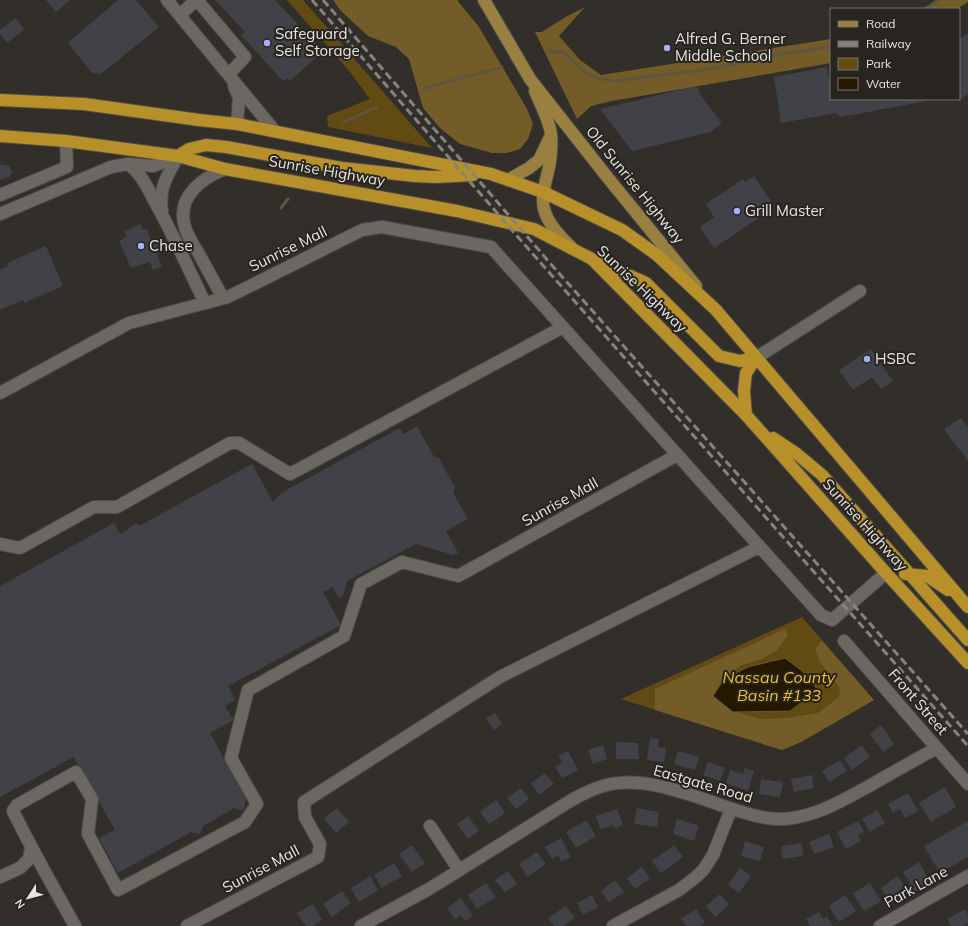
<svg xmlns="http://www.w3.org/2000/svg" width="968" height="926" viewBox="0 0 968 926" font-family="Mulish,sans-serif">
<rect width="100%" height="100%" fill="#322f2a"/>
<path fill="#624b12" d="M287 0H303L432 148 328 127 327 116 370 99 350 72Z
M802 617 874 700 801 742 782 750 621 699Z"/>
<path fill="#735c28" d="M333 0H457L479 27 527 109 533 124 528 139 520 149 507 153H492L460 144 440 128 423 108 409 59 396 47 368 36 341 11Z
M937 0H968V2L957 9H922Z
M585 7 559 36 580 60 601 75 831 39V63L612 101 591 106 577 119 535 32H542L564 18Z
M785 629 788 635 777 650 762 659 742 665 726 677 720 699 737 712 760 719 787 718 818 713 839 697 840 688 820 662 815 649 822 641 874 700 801 742 782 750 655 710V689Z"/>
<path fill="#251800" stroke="#5f5543" d="M785 658 802 671 818 690 790 711 733 712 713 696 724 679 748 667Z"/>
<g fill="none" stroke-linecap="round" stroke-linejoin="round">
<path stroke="#5f5543" stroke-width="3" d="M926 9 938 0
M548 51 563 52 585 73 597 78 614 81 704 70 786 53 831 47
M425 88 502 67
M344 122 377 107
M281 208 288 199"/>
</g>
<path fill="#414248" d="M46 0H70L56 12Z
M118 0H136L159 27 101 74 92 73 68 43Z
M215 0H275L323 51 290 81 287 78 283 81 241 35 245 32Z
M16 18 24 30 7 43 0 33V30Z
M968 33V94L958 101 957 99H959V40Z
M827 67 828 77H831V99H926V101L841 117 836 113 781 123 774 77Z
M696 86 700 92 701 96 722 123 711 132 632 151 600 109Z
M1 164 9 166 12 172 8 179 7 177 0 180V166Z
M754 176 772 203 763 209 766 213 714 248 700 227 714 217 706 204 743 179 745 182Z
M140 224 143 230 147 229 151 240 157 237 163 252 157 254 162 267 153 270 150 262 131 268 119 241 127 237 124 231Z
M46 246 63 286 24 303 23 300 0 310V269L8 266 7 263Z
M871 349 893 381 881 389 872 377 853 390 839 370Z
M961 418 967 426 968 425V461L944 429Z
M417 426 434 457 439 458 455 488 453 493 468 519 446 531 458 553 453 555 416 544 347 581 343 596 339 598 333 587 323 592 341 625 228 686 235 700 225 706 233 720 210 733 246 799 243 811 234 808 203 826 200 834 191 832 118 873 99 838 115 830 74 757 0 797V586L114 523 120 534 137 523 139 526 252 464 273 502 281 493 400 428 404 434Z
M495 713 502 724 493 730 486 718Z
M881 725 894 744 883 752 870 734Z
M650 738 659 739 658 747 666 748 664 762 647 760Z
M616 742 638 743 639 759H616Z
M603 745 607 759 593 764 588 750Z
M862 745 870 757 852 770 844 758Z
M568 751 578 770 562 778 555 766 562 763 558 756Z
M678 751 699 757 695 770 674 764Z
M840 760 847 771 829 782 822 771Z
M708 762 725 768 720 781 703 775Z
M745 768 754 771 748 791 726 783 730 770 743 774Z
M545 773 554 784 539 795 531 783Z
M812 775 814 788 794 792 791 779Z
M761 779 783 782 780 797 759 794Z
M945 787 956 807 931 822 919 803Z
M521 788 529 799 516 809 507 798Z
M908 793 918 811 905 818 900 809 893 813 888 804Z
M496 800 505 813 489 824 480 812Z
M337 808 349 822 336 833 324 818Z
M637 808 659 812 657 827 634 824Z
M617 809 623 825 615 828 613 825 600 829 596 816Z
M877 810 885 823 870 832 862 819Z
M468 816 479 831 468 839 457 824Z
M677 819 699 826 694 841 673 834Z
M586 820 596 836 576 848 566 832Z
M858 821 864 832 858 835 861 841 846 849 837 832Z
M968 821V857L940 873 924 846Z
M829 834 834 847 814 854 809 842Z
M561 838 571 857 561 862 558 856 552 859 545 847Z
M745 841 764 847 760 861 741 856Z
M802 843 803 856 782 859 781 846Z
M412 845 425 863 412 872 399 854Z
M674 845 683 857 661 873 652 861Z
M537 852 546 864 527 877 519 864Z
M919 862 931 883 915 892 903 872Z
M394 863 402 876 382 888 374 875Z
M642 867 650 878 635 889 627 878Z
M740 868 751 876 739 893 728 885Z
M508 871 517 884 505 892 495 880Z
M370 876 378 890 359 902 351 888Z
M897 876 905 886 888 899 881 888Z
M615 880 624 892 609 902 601 891Z
M486 883 496 897 477 909 468 895Z
M870 883 881 901 864 911 853 893Z
M342 891 351 903 332 917 323 904Z
M720 894 729 905 715 917 706 906Z
M592 895 598 907 583 915 577 903Z
M845 895 856 911 839 922 829 906Z
M461 898 473 916 465 921 461 915 455 919 447 908Z
M313 904 322 920 313 926H306L297 913Z
M566 906 575 918 563 926H554L548 918Z
M696 909 705 923 700 926H686L681 919Z
M965 909 968 915V923L963 926H951L947 919Z
M819 912 823 919 827 916 833 926H810L806 919Z"/>
<g fill="none" stroke-linecap="round" stroke-linejoin="round">
<g stroke="#4e4c48" stroke-width="14">
<path id="minor" d="M167 0 274 130
M197 0 245 57 229 74
M180 15 196 0
M234 86 239 98 237 124
M128 164C142 174 148 189 156 204 174 236 189 270 205 303
M0 195 67 167 66 141
M162 211C158 188 168 175 178 156
M0 214 111 167 128 164 153 166 178 156
M223 298C215 283 207 269 199 254 193 244 186 235 184 223 178 196 202 178 225 169
M756 358 860 291
M0 393 129 323 228 297 362 230 382 227 491 247 821 615 832 620 886 573
M0 544 20 548 94 507H117L230 443H239L290 474 563 327
M844 641 968 784
M430 826 459 870
M0 877 20 868 29 859 31 848
M75 926C54 888 32 850 13 811L17 805 76 772 92 799 88 834 118 890 245 822 257 804 231 758 248 690 344 636 361 584 402 562 458 576 677 455
M187 926 318 857 320 844 305 817 304 802 500 677 759 547
M361 926 429 889 570 801C581 795 591 789 603 786 643 774 693 796 732 809 749 814 767 820 785 819 818 816 843 800 871 785 893 772 915 760 937 748
M613 926 679 890 696 877 704 869 713 855 731 809
M880 926 968 876"/>
</g>
<g stroke="#4e4c48" stroke-width="14">
<path id="major" d="M484 0 530 79 608 178 696 286
M535 91C541 105 549 120 551 134 552 142 551 154 550 162 547 181 537 200 548 219 553 230 563 239 571 247
M508 180 529 168 539 160 549 139"/>
</g>
<g stroke="#4e4c48" stroke-width="14">
<path id="highway" d="M0 100 84 104 199 120 237 124 491 174 543 192 622 230 657 255 716 310 968 607
M0 136 66 141 178 156 225 169 457 211 534 229 592 259 746 415 886 573 968 663
M178 156 189 149 206 145 226 147 342 168 415 176 435 177 473 175
M599 262 646 283 719 356 740 361 756 358
M746 415 744 391 746 373 756 358
M773 438 797 454 822 475 968 640
M905 574 927 576 948 590"/>
</g>
<use href="#minor" stroke="#6b6862" stroke-width="12"/>
<use href="#major" stroke="#998040" stroke-width="12"/>
<use href="#highway" stroke="#b89029" stroke-width="12"/>
<path stroke="#85837e" stroke-width="3" stroke-dasharray="8 4" stroke-linecap="butt" d="M312 0 531 252 968 746
M323 0 550 263 968 734"/>
</g>
<g fill="#a4b2fc" stroke="#282520" stroke-width="1.5">
<circle cx="267" cy="43" r="4"/>
<circle cx="667" cy="48" r="4"/>
<circle cx="737" cy="211" r="4"/>
<circle cx="141" cy="246" r="4"/>
<circle cx="867" cy="359" r="4"/>
</g>
<g text-anchor="middle" stroke-width="4" stroke-linejoin="round" paint-order="stroke">
<g font-size="15" fill="#e5e4e0" stroke="#282520" text-anchor="start">
<text x="275" y="39">Safeguard<tspan x="275" dy="17">Self Storage</tspan></text>
<text x="675" y="44">Alfred G. Berner<tspan x="675" dy="17">Middle School</tspan></text>
<text x="745" y="216">Grill Master</text>
<text x="149" y="251">Chase</text>
<text x="875" y="364">HSBC</text>
</g>
<g font-size="15" fill="#e5e4e0" stroke="#282520">
<text transform="translate(327 171) rotate(10)" y="5">Sunrise Highway</text>
<text transform="translate(635 185) rotate(51)" y="5">Old Sunrise Highway</text>
<text transform="translate(288 249) rotate(-26)" y="5">Sunrise Mall</text>
<text transform="translate(642 289) rotate(44)" y="5">Sunrise Highway</text>
<text transform="translate(560 502) rotate(-29)" y="5">Sunrise Mall</text>
<text transform="translate(865 525) rotate(48)" y="5">Sunrise Highway</text>
<text transform="translate(918 702) rotate(49)" y="5">Front Street</text>
<text transform="translate(703 784) rotate(16)" y="5">Eastgate Road</text>
<text transform="translate(261 869) rotate(-28)" y="5">Sunrise Mall</text>
<text transform="translate(916 887) rotate(-29)" y="5">Park Lane</text>
</g>
<g font-size="16" font-style="italic" fill="#f2bd30" stroke="#282520">
<text x="779" y="683">Nassau County<tspan x="779" dy="18">Basin #133</tspan></text>
</g>
</g>
<rect x="830" y="8" width="130" height="92" fill="#282520" stroke="#74716d"/>
<rect x="838" y="21" width="20" height="6" fill="#998040" stroke="#74716d"/>
<text x="866" y="28" font-size="12" fill="#e5e4e0">Road</text>
<rect x="838" y="41" width="20" height="6" fill="#85837e" stroke="#74716d"/>
<text x="866" y="48" font-size="12" fill="#e5e4e0">Railway</text>
<rect x="838" y="58" width="20" height="12" fill="#624b12" stroke="#74716d"/>
<text x="866" y="68" font-size="12" fill="#e5e4e0">Park</text>
<rect x="838" y="78" width="20" height="12" fill="#251800" stroke="#74716d"/>
<text x="866" y="88" font-size="12" fill="#e5e4e0">Water</text>
<g transform="translate(28 898) rotate(234)" stroke="#282520" stroke-width="3" paint-order="stroke">
<path d="M0-3L7 15L0 10L-7 15Z" fill="#e5e4e0"/>
<text y="-6" font-size="11" font-weight="bold" text-anchor="middle" fill="#e5e4e0">N</text>
</g>
</svg>
